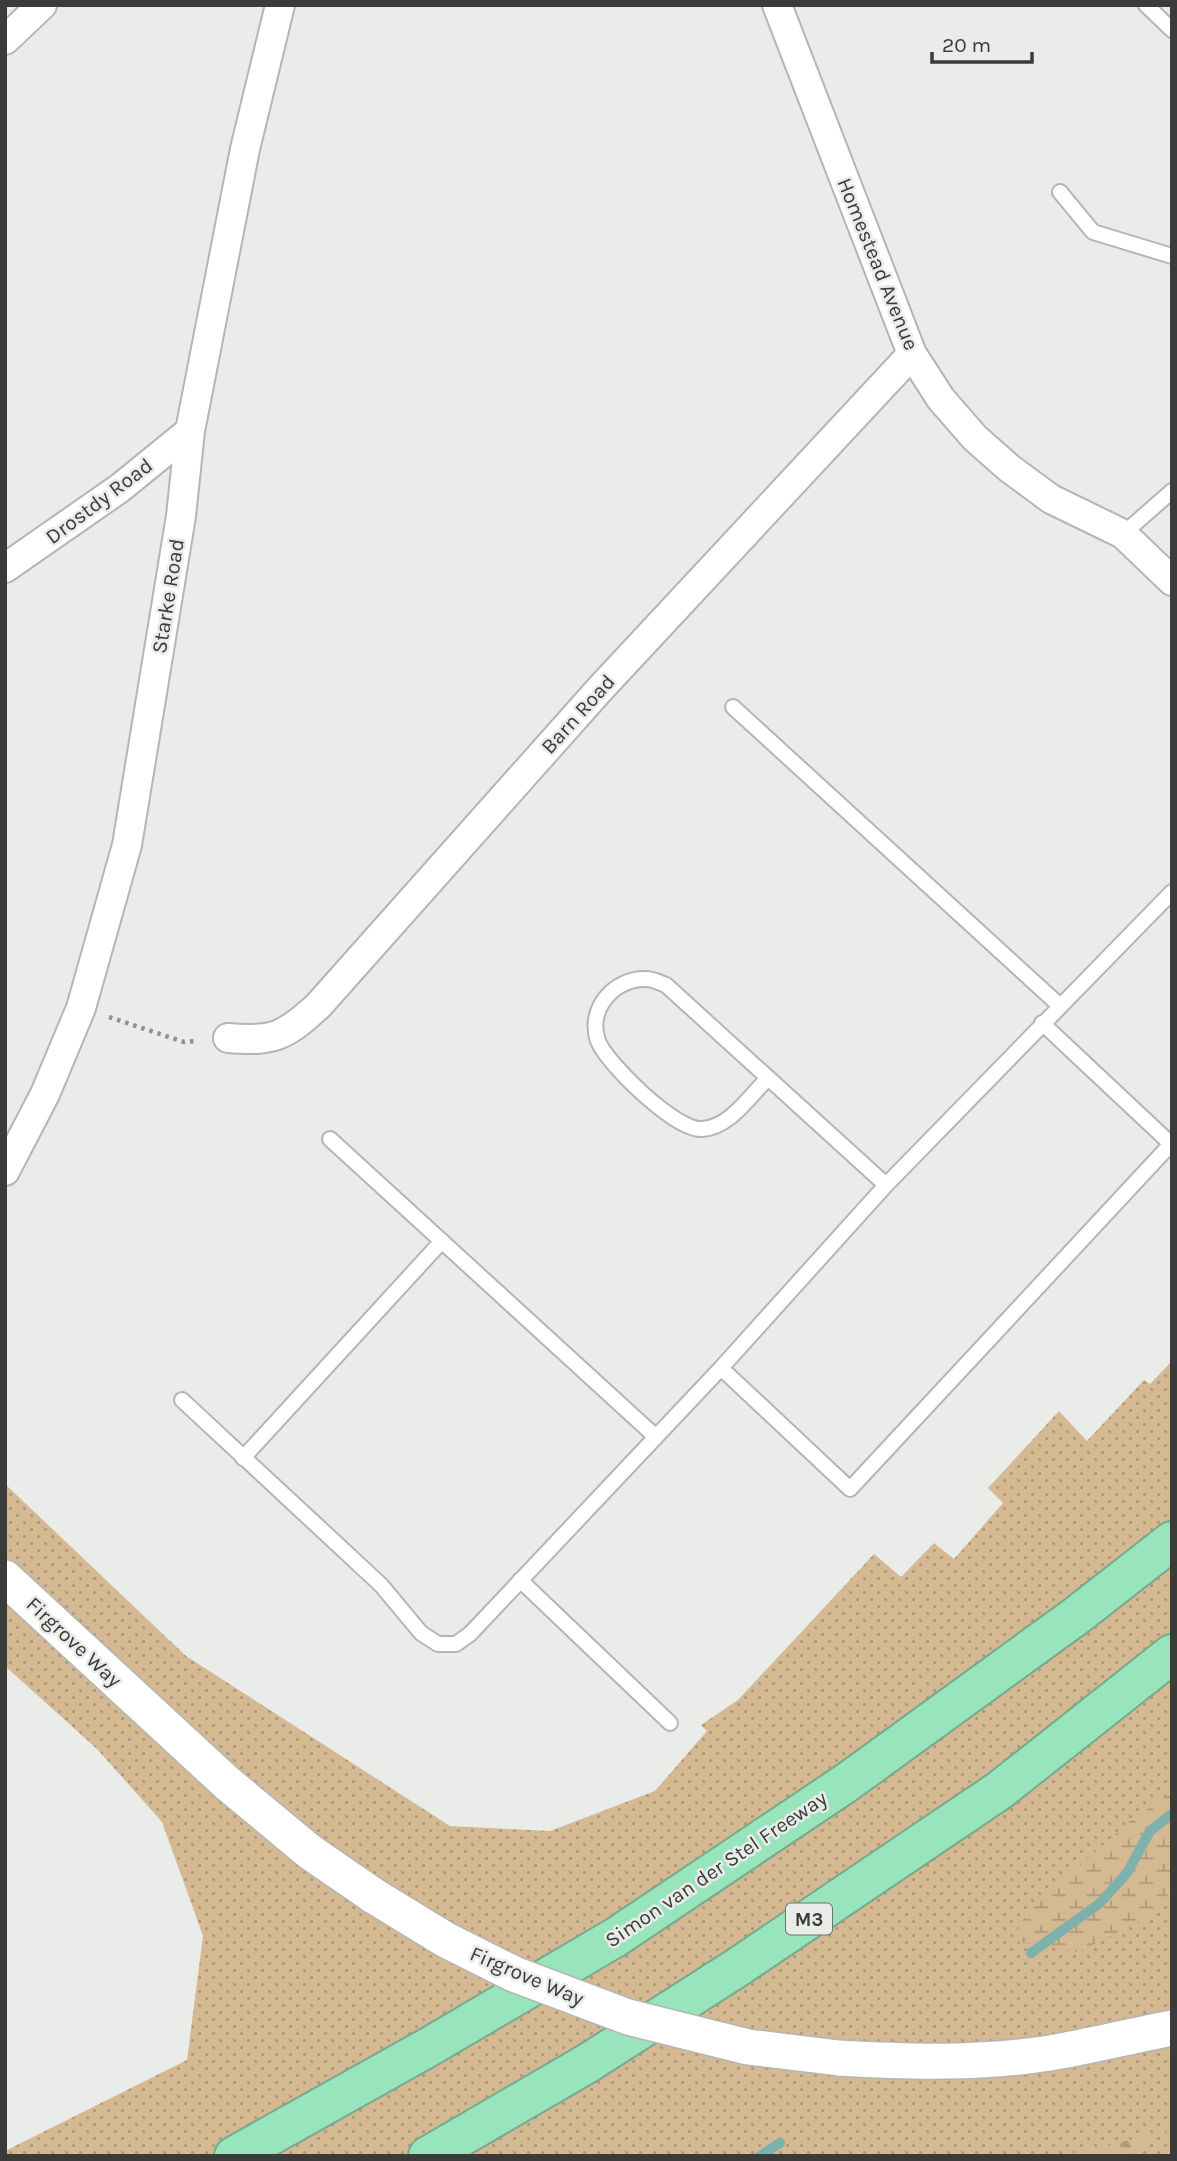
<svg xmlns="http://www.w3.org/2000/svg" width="1177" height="2161" viewBox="0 0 1177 2161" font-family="Karla,sans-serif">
<defs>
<pattern id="grass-dots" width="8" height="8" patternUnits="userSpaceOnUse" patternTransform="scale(1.75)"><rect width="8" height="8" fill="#d4b993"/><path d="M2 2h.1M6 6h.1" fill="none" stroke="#ad9879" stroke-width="1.8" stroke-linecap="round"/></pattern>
<pattern id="forest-firs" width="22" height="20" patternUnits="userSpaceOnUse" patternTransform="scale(1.75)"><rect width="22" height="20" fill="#d4b993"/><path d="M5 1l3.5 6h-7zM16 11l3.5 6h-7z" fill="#ad9879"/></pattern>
<pattern id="wetland-marsh" width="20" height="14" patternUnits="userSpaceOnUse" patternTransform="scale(1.75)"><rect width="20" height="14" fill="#d4b993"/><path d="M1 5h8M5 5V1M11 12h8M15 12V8" fill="none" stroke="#ad9879"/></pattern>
</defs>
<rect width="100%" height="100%" fill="#e9ece8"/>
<path fill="url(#grass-dots)" d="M1172 1361V2156H5V2151L187 2060 203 1936 162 1822 97 1749 5 1666V1484L186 1656 450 1826 550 1831 655 1791 707 1731 701 1725 738 1700 874 1554 901 1577 934 1543 954 1559 1003 1503 988 1488 1059 1411 1087 1441 1144 1380 1150 1384Z"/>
<path fill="url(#forest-firs)" d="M1168 2130 1127 2156H1052L1092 2150Z"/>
<path fill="url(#wetland-marsh)" d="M1172 1792V1891L1140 1921 1078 1952 1012 1941 1027 1913 1130 1821Z"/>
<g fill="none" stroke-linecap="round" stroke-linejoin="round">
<path stroke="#7fb1ac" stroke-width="10" d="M1031 1953 1100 1903 1127 1873 1150 1831 1172 1814
M760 2156 780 2143"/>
<g stroke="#b3b6b2" stroke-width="18">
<path id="service" d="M1146 5 1172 30
M1060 192 1093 232 1172 256
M1123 534 1172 491
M733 707 1059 1005
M768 1078C750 1096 729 1128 702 1129 676 1131 607 1064 598 1041 587 1009 614 978 646 979 653 979 660 983 666 985L886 1185
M330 1139 656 1437
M721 1368 850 1489 1171 1144 1042 1023
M182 1400 381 1585 421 1633 438 1644H456L470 1634 721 1368 886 1185 1172 892
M243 1458 442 1241
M520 1580 670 1723"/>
</g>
<g stroke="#b3b6b2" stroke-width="32">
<path id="minor" d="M777 5 912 354 941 399 975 438 1009 468 1051 499 1123 534 1172 581
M5 40 42 5
M5 568 120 488 190 431
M228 1038C274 1042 285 1036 318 1006L600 689 912 354
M5 1171 45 1094 81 1008 127 845 181 516 190 431 245 149 280 5"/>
</g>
<g stroke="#b3b6b2" stroke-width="38">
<path id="tertiary" d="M5 1578 227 1783 310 1852 374 1896
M839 2058C910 2062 980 2064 1050 2053 1091 2046 1131 2036 1172 2028"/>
</g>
<g stroke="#77a98e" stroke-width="42">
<path id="motorway" d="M234 2156 427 2048 616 1937 846 1783 1076 1616 1172 1541
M428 2156 588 2063 738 1967 1000 1790 1172 1654"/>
</g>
<path stroke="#8f918e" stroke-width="4.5" stroke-dasharray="3.5 5" stroke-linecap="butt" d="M109 1017 184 1042 197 1041"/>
<use href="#service" stroke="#fff" stroke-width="14"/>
<use href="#minor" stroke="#fff" stroke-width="28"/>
<use href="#tertiary" stroke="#fff" stroke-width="35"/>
<use href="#motorway" stroke="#98e4bc" stroke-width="38"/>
<g stroke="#b3b6b2" stroke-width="38" stroke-linecap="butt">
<path id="tertiary-bridge" d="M374 1896 446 1940 514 1974 628 2017 748 2047 839 2058"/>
</g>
<use href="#tertiary-bridge" stroke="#fff" stroke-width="35"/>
</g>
<g text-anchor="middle" stroke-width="5" stroke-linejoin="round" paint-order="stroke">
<rect fill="#e9ece8" stroke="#6f716e" stroke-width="2" x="786" y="1903.5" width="46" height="31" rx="5"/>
<g font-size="19" font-weight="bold" fill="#3b3c3a">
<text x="809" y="1926">M3</text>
</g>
<g font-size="21" fill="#3b3c3a" stroke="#e9ece8">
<text transform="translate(878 264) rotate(68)" y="7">Homestead Avenue</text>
<text transform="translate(99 501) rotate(-37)" y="7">Drostdy Road</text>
<text transform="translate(168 596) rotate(-81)" y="7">Starke Road</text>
<text transform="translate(578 714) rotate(-48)" y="7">Barn Road</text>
<text transform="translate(74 1642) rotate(43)" y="7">Firgrove Way</text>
<text transform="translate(716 1869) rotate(-34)" y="7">Simon van der Stel Freeway</text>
<text transform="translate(527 1976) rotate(23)" y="7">Firgrove Way</text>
</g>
</g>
<rect width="1177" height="2161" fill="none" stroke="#3b3c3a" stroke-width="14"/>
<path d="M932 52v10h100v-10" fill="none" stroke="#3b3c3a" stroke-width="3.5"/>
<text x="942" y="52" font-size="21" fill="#3b3c3a" stroke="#e9ece8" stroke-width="5" paint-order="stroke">20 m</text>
</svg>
